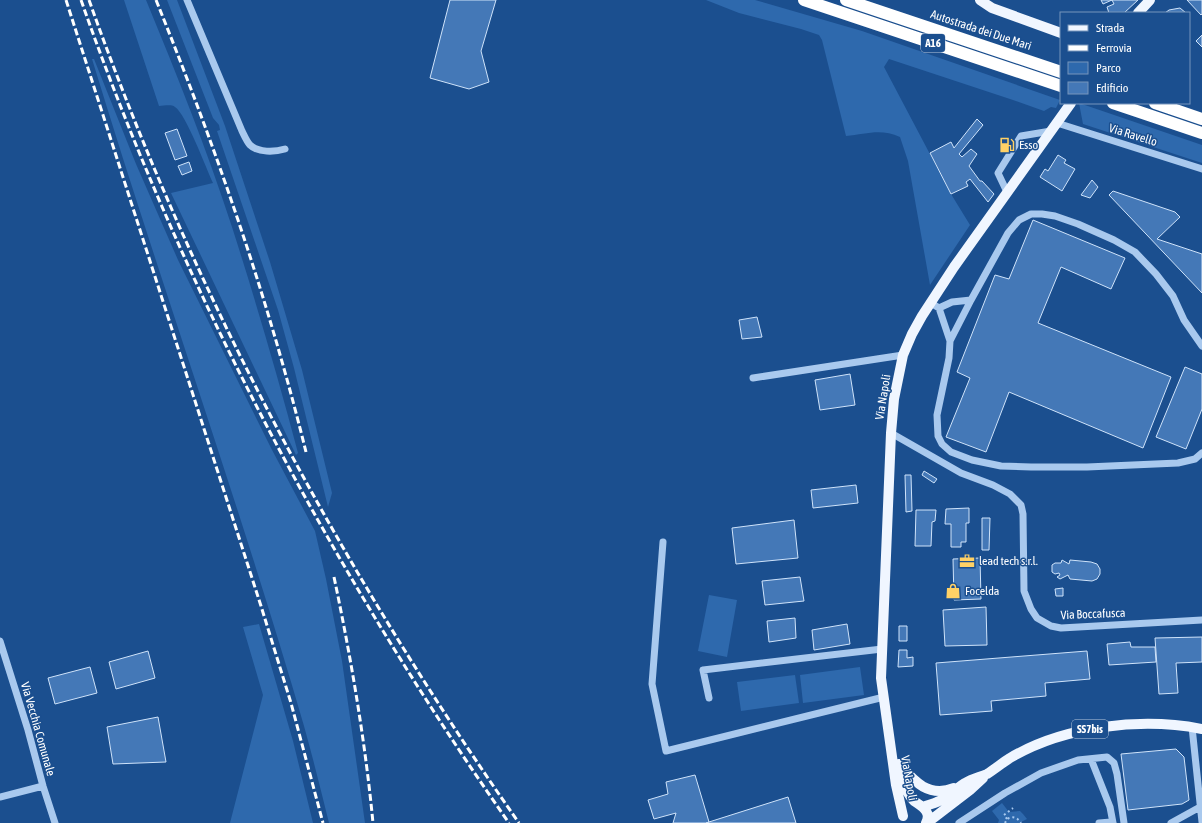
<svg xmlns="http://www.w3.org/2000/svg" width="1202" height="823" viewBox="0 0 1202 823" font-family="'Asap Condensed',sans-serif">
<rect width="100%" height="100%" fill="#1b4f8f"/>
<path fill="#2e69ad" d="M124 0H146C177 75 207 150 232 227 256 302 278 377 298 453L296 455 171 193 213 183C206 168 186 114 175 107 171 104 164 106 159 106Z
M167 0H177L225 126 270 262 302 370 332 493 328 507 294 368 278 310 217 131 220 130 219 125 213 118Z
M706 0H755L862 31 1060 100 1056 108 1051 107 1044 111 1013 100 889 59 884 67 951 194 970 225 930 285 908 161 900 137C881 128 866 134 846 136L822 40 819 35 801 29 739 13Z
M92 59H94L136 164 178 260 271 448 315 531 326 579 342 661 365 823H329C321 791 313 758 304 726 239 502 160 282 92 59Z
M1079 103 1202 145V163L1083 124Z
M709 595 737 600 727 657 698 651Z
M259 624 293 741 313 823H230L263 695 243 627Z
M860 667 864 695 803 703 800 675Z
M795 675 799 703 741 711 737 682Z
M1002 803 1009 812 1020 811 1023 814 1027 819 1019 823H998L999 820 992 811Z"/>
<path fill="#4478b7" stroke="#cfe3fa" d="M450 0H496L481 51 489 82 469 89 430 78Z
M1101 0H1138L1124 13H1109L1107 7 1114 4 1112 0 1103 4Z
M1187 0H1202V14L1201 15Z
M1180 8 1186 13H1165L1169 10Z
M1202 35V47L1196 41Z
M977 119 983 125 959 154 962 157 971 149 977 154 969 166 980 181H982L994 194 988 202 970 179 966 182 968 186 951 194 930 153 951 142 954 148Z
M177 129 187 156 175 160 165 133Z
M1058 155 1066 160 1064 163 1075 169 1062 191 1040 177 1045 169 1048 171Z
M189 162 192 171 182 175 178 166Z
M1092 180 1098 187 1090 198 1081 195Z
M1113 191 1175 212 1180 217 1157 239 1202 254V293L1109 195Z
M1033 220 1125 258 1111 289 1061 267 1038 323 1171 377 1143 448 1009 392 986 452 946 437 970 378 957 372 995 275 1009 279Z
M757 317 762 337 742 339 739 320Z
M1185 367 1202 374V409L1186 449 1156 437Z
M850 374 855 405 820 410 815 380Z
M924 471 937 479 934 483 922 475Z
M905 475H911L912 511 906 512Z
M856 485 858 503 813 508 811 490Z
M969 508V523H966V542H961V547H951V524H945L946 509Z
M916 510H936L935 521 932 522 931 546H915Z
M982 518H990L989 550H982Z
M794 520 798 558 736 564 732 528Z
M980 558 981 599 954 600 953 559Z
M1062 560 1069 564 1070 560 1091 562 1097 564 1100 569V574L1097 579 1092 581 1070 579 1068 575 1060 579 1057 577 1060 575 1059 573 1055 574 1052 572V565L1055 563H1061Z
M800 577 804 601 765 605 762 581Z
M1063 588V596H1056L1055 589Z
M986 607 987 645 945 646 943 610Z
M795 618 796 638 769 642 767 621Z
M847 624 850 644 814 650 812 630Z
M899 626H907V641H899Z
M1202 637V662L1176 663 1178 693 1159 694 1155 638Z
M1130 642 1131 647H1155L1156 662 1109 665 1107 644Z
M899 650H907V658L913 657V666L898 667Z
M148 651 155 678 116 689 109 662Z
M1087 651 1090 679 1045 683 1046 696 991 701 992 711 940 715 936 663Z
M90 667 97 693 55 704 48 678Z
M158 717 166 762 113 764 107 727Z
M1176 749 1184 757 1189 800 1182 804 1128 810 1121 754Z
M695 775 709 822 706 823H673L676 813 654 819 648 800 668 794 666 782Z
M788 797 796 823H706L709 822Z"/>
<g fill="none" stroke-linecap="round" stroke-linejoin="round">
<path stroke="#a9c9ee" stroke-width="2" stroke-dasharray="2 3" stroke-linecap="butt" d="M1007 819 1004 815 1013 808
M1005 823 1007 819C1013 816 1017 817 1021 823"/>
<path stroke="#a9c9ee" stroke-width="7" d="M187 0 242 131C244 135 247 142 250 145 258 153 275 152 285 149
M1057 123 1202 169
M1007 192 998 173 1021 136 1051 131
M931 303 939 308 950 341 949 358 937 415 938 436 942 444 951 452 972 460 1001 466 1031 467H1087L1178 463 1195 459 1202 453
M939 308 952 302 971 300 1008 233 1019 220 1031 214H1042L1055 216 1078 224 1114 240 1135 252 1156 274 1173 296 1184 320 1202 346
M950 341 971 300
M753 378 903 355
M891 433 961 473 993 485 1010 494 1021 505 1023 514 1024 591 1031 609 1037 618 1051 626 1061 628 1202 620
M663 542 652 684 666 751 884 697
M0 641 28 730 43 786 55 823
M709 698 703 670 882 649
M1192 727 1202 822
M1091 759 1110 807 1113 823
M0 797 43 786
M959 823 1005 793 1041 773 1078 760 1107 757 1114 763 1117 774 1124 823
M1099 823 1111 822 1113 823
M1171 823 1200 807H1202"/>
<path stroke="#f0f6ff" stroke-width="10" d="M980 0 992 8 1061 33
M1138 13 1150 0
M899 764C914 781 928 798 954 788
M897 766C901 778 905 791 914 801 918 804 923 806 926 811 929 815 928 819 926 823
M923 807C927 805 933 804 937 802 947 798 956 789 965 783 972 779 980 777 987 774 995 769 1002 763 1010 758 1064 726 1141 717 1202 729
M903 816 896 785 881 678 891 433 894 399 903 355 912 334 922 316 954 267 1071 103
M927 823 970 790 983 778"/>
<path stroke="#fff" stroke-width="12" d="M804 0 1061 86
M846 0 1061 72
M1113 103 1202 133
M1155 103 1202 119"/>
<path stroke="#fff" stroke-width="3" stroke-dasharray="7 3" stroke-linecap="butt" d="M66 0 261 606 291 703 323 823
M81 0C184 293 331 569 509 823
M89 0C193 293 340 568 519 823
M156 0C216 148 268 298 306 452
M334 577C351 658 365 740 373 823"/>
</g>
<defs>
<g id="fuel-bare" transform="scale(1.2)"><path d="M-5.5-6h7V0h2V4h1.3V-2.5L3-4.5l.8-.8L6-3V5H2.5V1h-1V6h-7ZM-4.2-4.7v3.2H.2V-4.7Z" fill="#ffd166" stroke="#1b4f8f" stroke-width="2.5" paint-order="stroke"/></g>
<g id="office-bare" transform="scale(1.2)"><path d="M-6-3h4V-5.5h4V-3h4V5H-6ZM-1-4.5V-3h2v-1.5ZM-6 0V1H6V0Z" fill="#ffd166" stroke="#1b4f8f" stroke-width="2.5" paint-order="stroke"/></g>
<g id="shop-bare" transform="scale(1.2)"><path d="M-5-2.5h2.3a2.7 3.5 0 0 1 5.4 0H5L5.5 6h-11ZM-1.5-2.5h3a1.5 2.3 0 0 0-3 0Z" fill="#ffd166" stroke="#1b4f8f" stroke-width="2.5" paint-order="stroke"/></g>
</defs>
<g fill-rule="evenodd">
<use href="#fuel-bare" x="1007" y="145"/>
<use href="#office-bare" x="967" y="561"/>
<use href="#shop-bare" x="953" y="591"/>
</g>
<g text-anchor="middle" stroke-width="3" stroke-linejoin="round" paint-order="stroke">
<g fill="#1b4f8f" stroke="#bbcadd" stroke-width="1">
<rect x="921" y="34" width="24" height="18" rx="3"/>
<rect x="1072" y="720" width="36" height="18" rx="3"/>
</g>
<g font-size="11" font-weight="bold" fill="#fff">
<text x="933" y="47">A16</text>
<text x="1090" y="733">SS7bis</text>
</g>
<g font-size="12" fill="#fff" stroke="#1b4f8f">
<text transform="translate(981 30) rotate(18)" y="4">Autostrada dei Due Mari</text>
<text transform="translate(1133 135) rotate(17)" y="4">Via Ravello</text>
<text transform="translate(883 397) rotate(-81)" y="4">Via Napoli</text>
<text transform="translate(1093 614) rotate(-2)" y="4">Via Boccafusca</text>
<text transform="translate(38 729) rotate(74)" y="4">Via Vecchia Comunale</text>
<text transform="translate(909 778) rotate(80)" y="4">Via Napoli</text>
</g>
<g font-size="12" fill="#fff" stroke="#1b4f8f" text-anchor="start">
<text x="1019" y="149">Esso</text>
<text x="979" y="565">lead tech s.r.l.</text>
<text x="965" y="595">Focelda</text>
</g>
</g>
<rect x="1060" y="12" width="130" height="92" fill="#1b4f8f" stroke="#7695bc"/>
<rect x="1068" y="25" width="20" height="6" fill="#f0f6ff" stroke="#7695bc"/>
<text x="1096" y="32" font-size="12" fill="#ffffff">Strada</text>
<rect x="1068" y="45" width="20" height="6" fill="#ffffff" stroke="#7695bc"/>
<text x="1096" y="52" font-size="12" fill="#ffffff">Ferrovia</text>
<rect x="1068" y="62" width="20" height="12" fill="#2e69ad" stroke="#7695bc"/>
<text x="1096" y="72" font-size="12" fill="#ffffff">Parco</text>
<rect x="1068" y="82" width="20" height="12" fill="#4478b7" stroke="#7695bc"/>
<text x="1096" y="92" font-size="12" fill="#ffffff">Edificio</text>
</svg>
